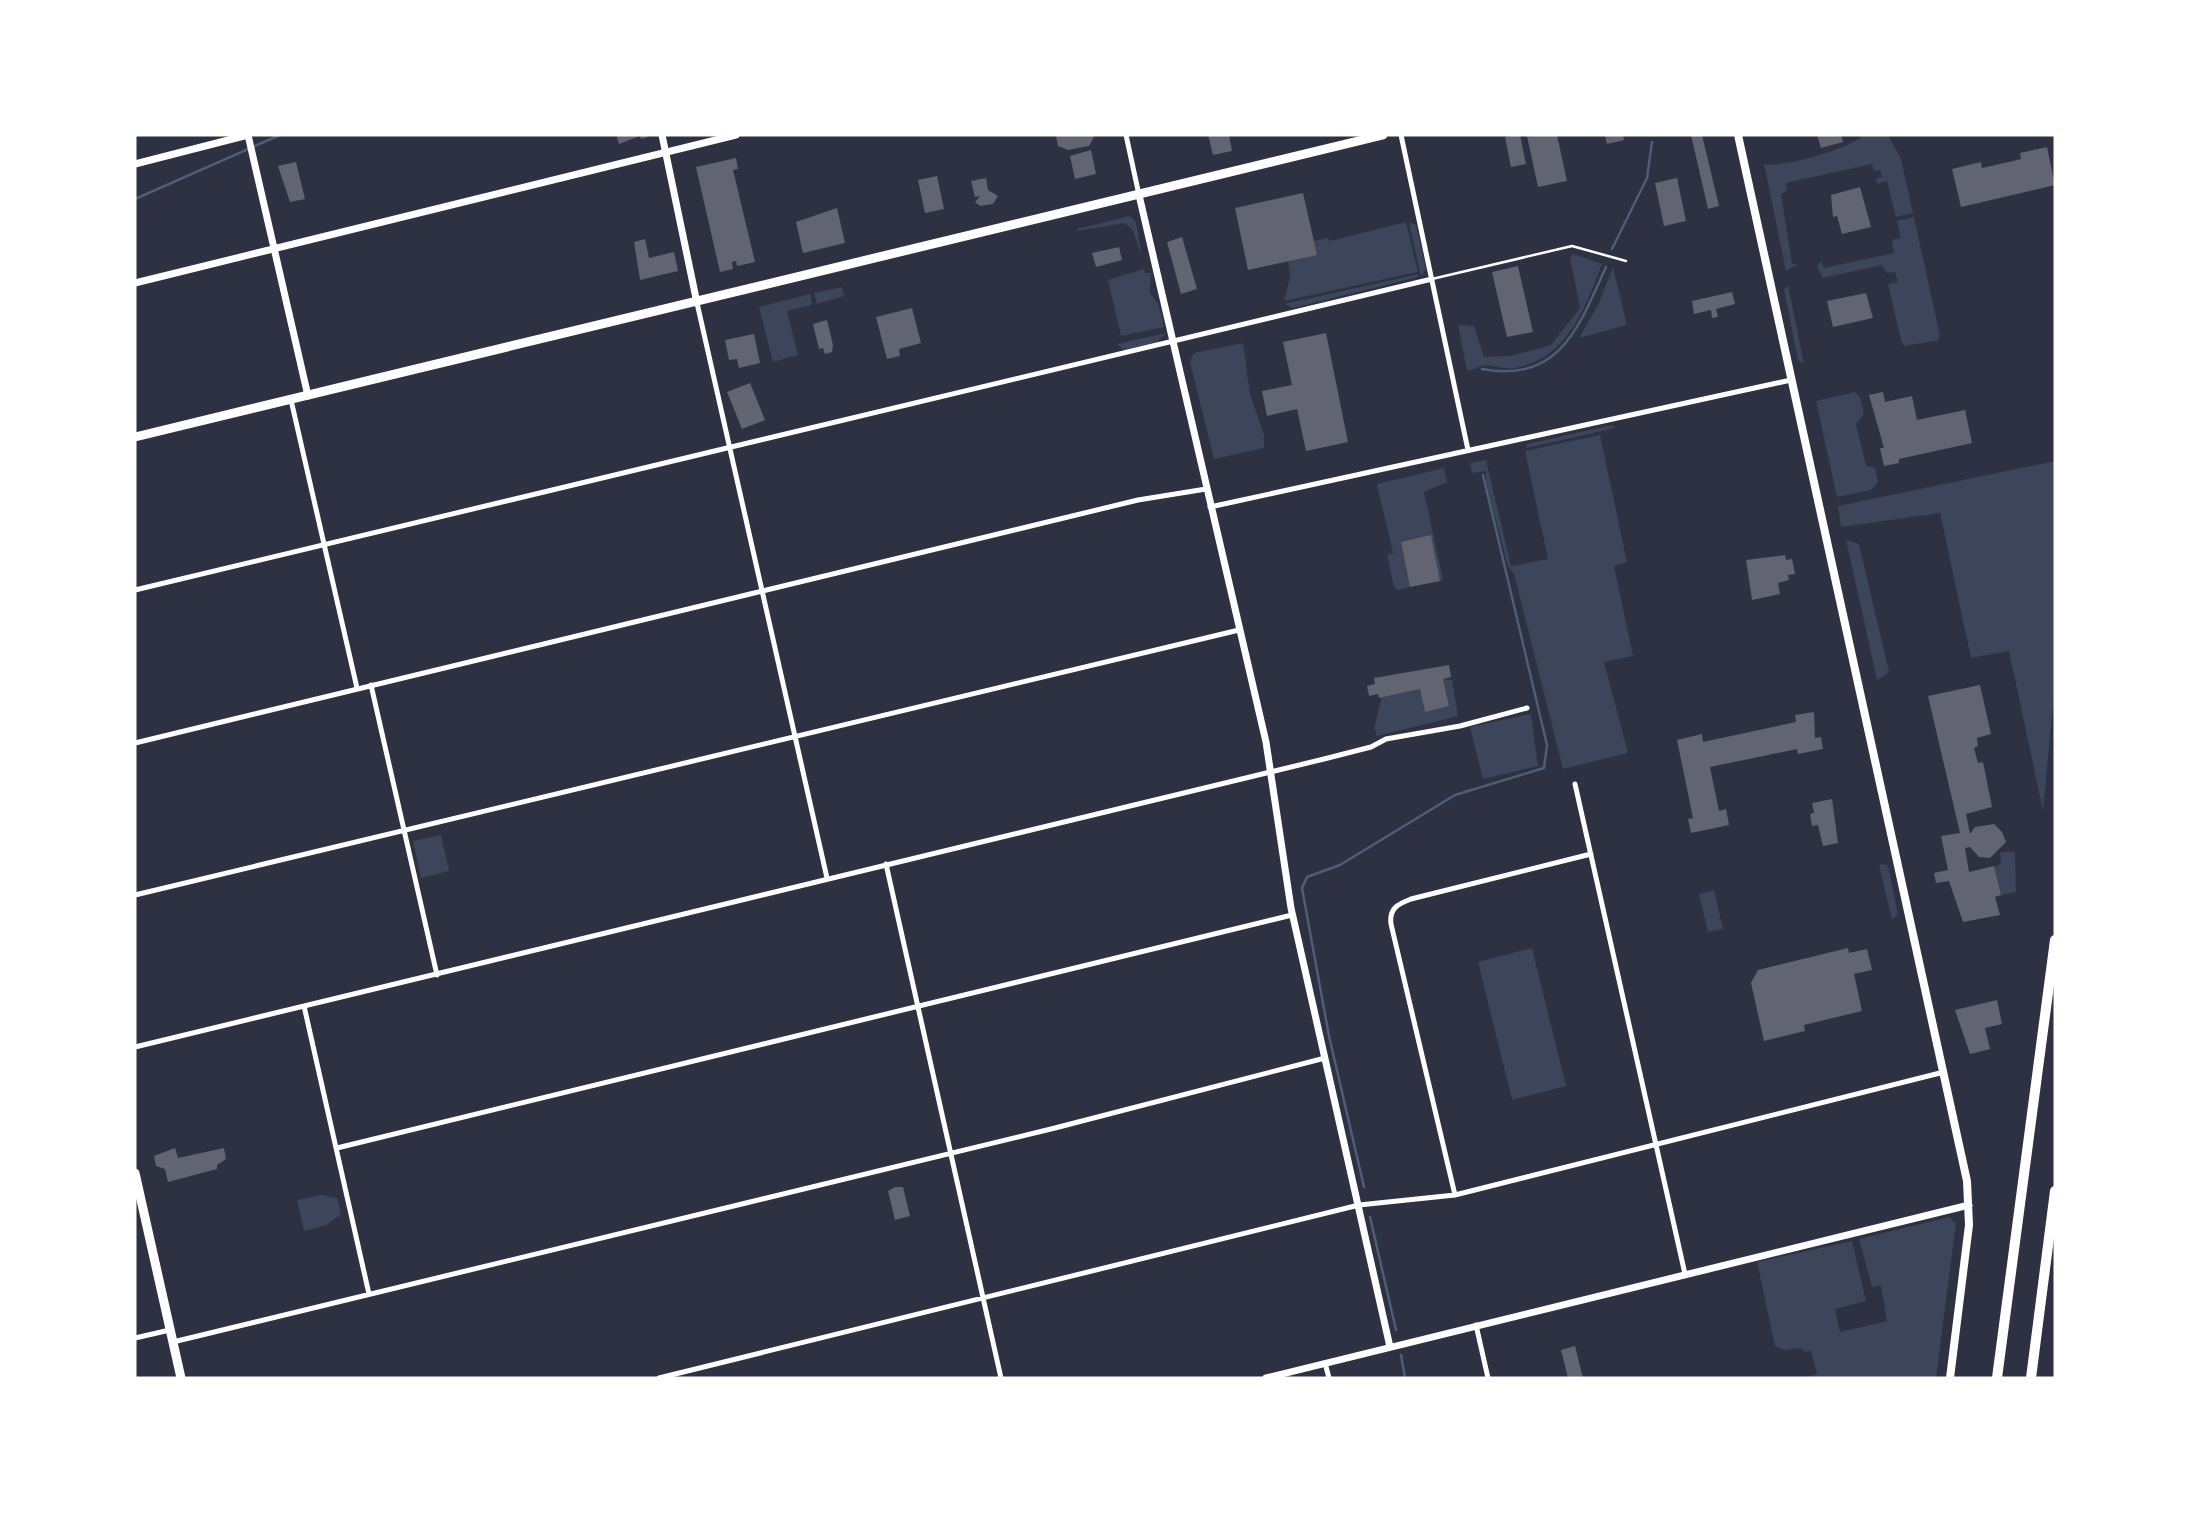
<svg xmlns="http://www.w3.org/2000/svg" width="2190" height="1513" viewBox="0 0 2190 1513" font-family="Commissioner,sans-serif">
<rect width="100%" height="100%" fill="#2d3142"/>
<path fill="#3c4559" d="M1863 135H1888L1901 159 1913 213 1896 217 1887 181 1877 184 1876 179 1882 177 1880 170 1874 171 1872 164 1786 183 1787 191 1781 194 1792 264H1798L1786 271 1764 164C1779 169 1853 148 1863 135Z
M1130 216 1136 222 1142 257 1133 231 1125 223 1077 231V229Z
M1914 217 1940 336 1937 341 1904 346 1901 340 1888 284 1898 282 1895 272 1887 273 1882 265 1823 278 1825 284 1817 266 1821 261 1824 268 1894 253 1892 240 1901 238 1897 221Z
M1406 222 1418 272 1284 301 1290 277 1288 261 1313 241 1328 238 1330 241Z
M1409 222 1416 225 1426 269 1421 277Z
M1573 254 1602 264C1585 308 1568 358 1515 368 1504 370 1492 364 1482 366 1477 367 1472 370 1467 371L1458 325 1474 326 1484 357 1511 356 1551 345 1580 308 1570 257Z
M1613 267 1627 325 1579 338 1599 303Z
M1144 269 1145 273H1151L1150 293 1158 303 1164 327 1121 336 1108 280Z
M1418 274V277L1293 308 1285 304Z
M1788 285 1804 364 1798 360 1784 289Z
M842 287 844 296 817 304 814 293Z
M810 294 812 305 787 311 798 355 773 362 759 307Z
M1166 333 1155 344 1125 351 1117 344Z
M1243 343 1250 394 1264 435V448L1214 459 1190 362 1194 353Z
M1855 392 1860 397 1864 414 1856 424 1866 466 1875 468 1878 482 1871 490 1837 497 1816 401Z
M1612 425 1615 428 1526 448 1527 444Z
M1600 435 1627 562 1614 566 1633 656 1604 662 1628 753 1563 769 1514 574 1508 566 1486 483V471L1472 473 1470 463 1486 460 1511 566 1548 559 1525 451Z
M2055 461V684L2043 811 2009 651 1971 658 1940 513 1841 527 1838 506Z
M1444 468 1447 482 1424 492 1443 580 1440 581 1431 536 1401 542 1410 587 1398 590 1394 587 1387 555 1393 553 1377 484Z
M1846 540 1859 544 1889 672 1877 680Z
M1443 679 1452 680 1458 716 1377 736 1374 728 1382 697 1420 689 1425 711 1449 706Z
M1531 714 1538 766 1483 779 1470 727Z
M441 835 449 871 421 878 413 841Z
M2000 852H2015L2016 892 2001 895 1994 867 2001 864Z
M1884 864 1888 866 1898 914 1892 920 1879 865Z
M1714 890 1723 929 1708 932 1699 894Z
M1532 948 1566 1086 1512 1100 1478 962Z
M322 1195 337 1198 341 1214 327 1225 304 1231 297 1200Z
M1949 1217 1956 1223 1936 1378H1801L1817 1374 1811 1351 1805 1352 1801 1348 1784 1350 1775 1346 1757 1262 1852 1241 1866 1301 1835 1309 1840 1332 1887 1321 1881 1286 1872 1287 1859 1239Z"/>
<g fill="none" stroke-linecap="round" stroke-linejoin="round">
<path stroke="#4f5d75" stroke-width="2.5" d="M135 199 280 135
M1612 249 1647 178 1652 142
M1482 369C1560 384 1579 326 1606 267
M1364 1187 1329 1036 1302 888 1307 877 1340 865 1455 795 1544 768 1547 745 1483 475
M1370 1217 1396 1330
M1401 1355 1405 1378"/>
</g>
<path fill="#626471" d="M616 135H647L648 137 641 139 640 136 619 144Z
M1095 135 1089 146 1068 150 1058 146 1056 136Z
M1208 135H1229L1232 151 1213 155Z
M1516 135H1520L1526 164 1511 167 1505 137Z
M1557 135 1567 181 1538 187 1527 136Z
M1605 135H1623L1624 140 1607 144Z
M1691 135H1702L1719 206 1708 209Z
M1817 135H1841L1843 142 1821 148Z
M2047 147 2055 185 1961 207 1952 169 1981 162 1982 168 2013 161 2021 159 2020 153Z
M1091 150 1096 174 1075 179 1070 156Z
M736 158 738 169 733 170 755 262 737 266 736 261 732 262 733 269 720 272 696 167Z
M296 162 305 199 290 202 278 166Z
M937 176 944 209 925 213 918 180Z
M986 178 988 190 998 196 993 204 980 206 975 202 980 196 975 197 971 181Z
M1677 178 1686 221 1664 226 1655 183Z
M1860 187 1871 227 1842 234 1837 216 1833 217 1831 195Z
M1303 193 1317 255 1248 270 1235 208Z
M837 208 845 243 803 253 796 222Z
M1182 237 1197 289 1181 294 1167 242Z
M645 239 649 258 674 252 678 271 640 280 634 242Z
M1119 247 1122 260 1096 267 1092 253Z
M1518 266 1533 332 1507 337 1492 272Z
M1732 292 1735 304 1716 309 1718 317 1712 318 1711 310 1694 314 1692 301Z
M1866 293 1873 318 1833 327 1827 301Z
M912 308 921 343 899 349 900 356 887 359 876 317Z
M827 320 833 345 832 352 825 354 823 348 819 349 813 324Z
M1326 333 1348 442 1306 451 1297 409 1267 416 1262 391 1292 385 1283 342Z
M754 334 760 363 739 368 737 359 729 360 725 340Z
M750 383 765 420 742 429 727 392Z
M1883 392 1885 402 1912 396 1917 420 1965 410 1972 443 1899 459V463L1884 466 1880 448H1884L1869 395Z
M1431 535 1440 581 1410 587 1401 542Z
M1785 555 1786 560 1792 559 1795 574 1788 575 1789 580 1778 583 1780 594 1752 600 1746 560Z
M1449 665 1451 677 1443 679 1449 706 1425 712 1420 689 1379 698 1378 694 1369 696 1367 686 1375 684 1374 678Z
M1980 685 1991 734 1977 738 1978 746 1974 748 1978 763 1983 762 1992 807 1966 814 1970 834 1975 827 1994 824 2002 832 2006 842 1990 858 1979 857 1970 847 1965 848 1969 872 1994 866 2001 895 1995 897 2000 915 1963 922 1949 881 1936 883 1934 873 1948 870 1941 836 1960 833 1928 696Z
M1814 712 1815 738 1821 737 1823 749 1798 754 1797 749 1710 767 1719 811 1726 809 1729 825 1691 833 1688 819 1693 818 1677 740 1702 734 1703 742 1796 722 1795 715Z
M1832 799 1838 843 1823 846 1818 825 1812 826 1810 814 1814 813 1812 803Z
M1848 948 1849 953 1867 949 1872 970 1854 974 1862 1011 1804 1025 1805 1031 1764 1041 1751 983 1758 970Z
M1997 1000 2002 1024 1985 1028 1990 1049 1970 1054 1955 1010Z
M175 1148 178 1158 224 1148 226 1159 217 1165V1169L168 1182 165 1169 156 1166 154 1156Z
M895 1187H903L910 1216 895 1220 888 1191Z
M1575 1346 1583 1378H1568L1561 1350Z"/>
<g fill="none" stroke-linecap="round" stroke-linejoin="round">
<path stroke="#fff" stroke-width="2.5" d="M1432 279 1572 246 1626 261"/>
<path stroke="#fff" stroke-width="5" d="M1126 135 1139 195
M1401 135 1468 450
M697 303 827 878
M291 400 357 688
M1210 507 1791 380
M135 590 1432 279
M371 685 437 975
M135 743 1138 500 1206 489
M1575 784 1685 1274
M886 864 1001 1378
M135 895 1239 630
M304 1006 369 1294
M135 1047 1324 759 1371 747 1386 739 1460 726 1527 708
M337 1148 1292 915
M1455 1195 1391 924C1389 908 1398 904 1411 899L1591 854
M1476 1325 1488 1378
M135 1338 170 1330
M173 1342 1055 1128 1325 1058
M1325 1363 1329 1378
M659 1378 1359 1205 1455 1195 1944 1072"/>
<path stroke="#fff" stroke-width="7" d="M248 135 308 396
M662 135 697 303
M135 164 248 135
M1139 195 1266 742 1291 908 1390 1347
M135 283 736 135
M1266 1378 1969 1205"/>
<path stroke="#fff" stroke-width="8" d="M1738 135 1967 1181 1969 1225 1950 1378"/>
<path stroke="#fff" stroke-width="9" d="M135 437 1383 135
M135 1173 181 1378"/>
<path stroke="#fff" stroke-width="10" d="M1997 1378 2055 940
M2031 1378 2055 1191"/>
</g>
<rect width="2190" height="1513" fill="none" stroke="#ffffff" stroke-width="273"/>
</svg>
